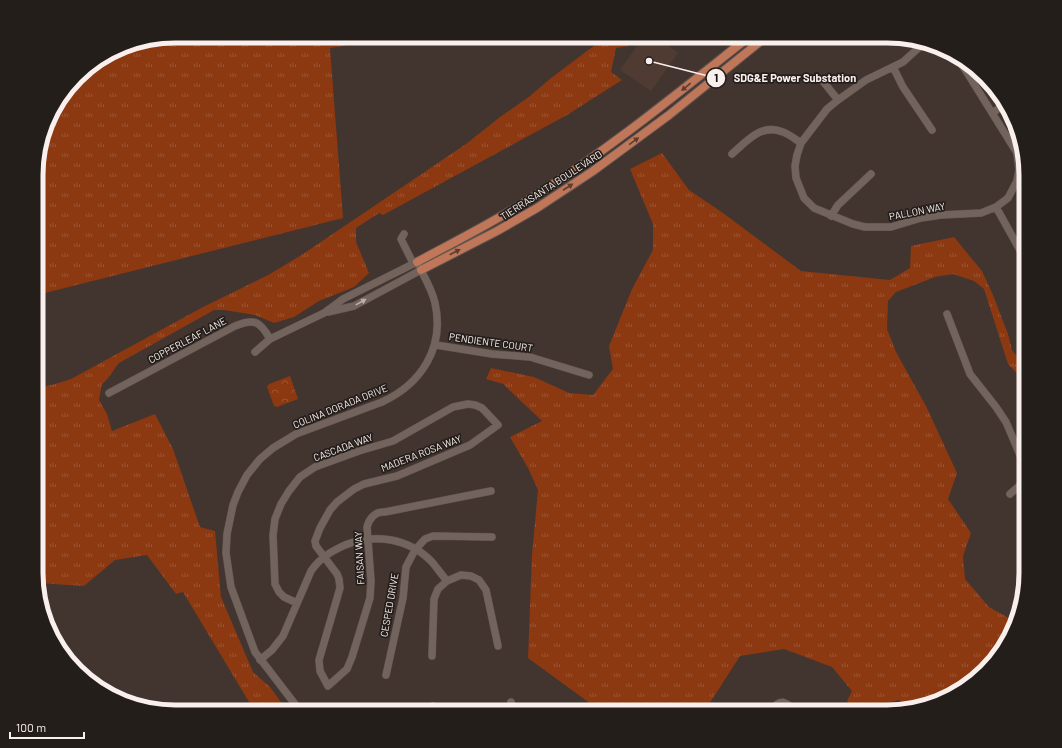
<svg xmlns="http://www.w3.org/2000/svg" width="1062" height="748" viewBox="0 0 1062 748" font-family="Barlow,sans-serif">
<defs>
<pattern id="grass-tufts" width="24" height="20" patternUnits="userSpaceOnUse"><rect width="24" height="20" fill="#8c3811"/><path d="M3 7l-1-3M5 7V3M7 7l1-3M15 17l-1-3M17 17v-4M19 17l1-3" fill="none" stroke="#9d5534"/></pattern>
<pattern id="park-crowns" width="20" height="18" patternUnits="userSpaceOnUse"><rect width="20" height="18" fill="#8c3811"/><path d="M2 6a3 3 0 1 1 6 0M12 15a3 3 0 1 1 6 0" fill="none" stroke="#9d5534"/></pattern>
</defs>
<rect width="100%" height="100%" fill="#42342f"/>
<path fill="#503b33" d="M644 36H656L678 53 651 91 620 70Z"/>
<path fill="url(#grass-tufts)" d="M175 36H404L330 48 343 218 37 295V157L50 114 83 71 122 47Z
M607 36H635L628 46 616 48 611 72 622 80 567 115 383 215 379 213 356 228V242L369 273 354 287 319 301 294 317 274 323 255 315 224 310H214L119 363C113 370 109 379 102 384L99 400 107 414 112 431 155 414 173 449 200 527 215 531 221 597 253 672 270 687 288 712H255L183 592 176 594 147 555 115 560 84 586 37 583V388L55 384 71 379 203 307 270 274 303 254 466 144 500 117 530 96 551 78Z
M662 153 689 190 723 213 801 271 890 280 910 268 911 246 954 237 982 271 993 295 1008 334 1012 350 1026 368V383L1008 364 984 289 974 281 953 274 935 277 896 292 888 301 887 329 896 352 926 406 957 473 948 499 971 533 963 556 965 579 989 607 1016 622 997 657 948 698 903 708 899 700 855 711 847 701 852 691 832 667 784 649 740 656 704 712H602L528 658 532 555 538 490 528 468 510 437 542 421 503 384 486 379 491 368 534 377 569 393 593 395 613 369 609 346 632 289 653 250V224L630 169Z"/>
<path fill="url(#park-crowns)" d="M290 376 298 399 277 407 274 406 267 387 269 384Z"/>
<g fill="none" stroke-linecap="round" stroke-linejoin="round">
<g stroke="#5f534e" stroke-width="8">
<path id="minor" d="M925 42 903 62 866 80 838 100 827 109 801 143 797 155 795 166 796 178 804 198 814 208 853 224 865 227H891L921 218 941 215 981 213 996 207 1008 198 1017 181 1019 170 1017 153 966 71 956 56
M893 67 903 87 932 130
M822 80 838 100
M993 113 1004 104
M732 154C747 141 761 123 783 132 789 134 795 139 801 143
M996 207 1026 261
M831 216 838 205 871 174
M404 234 401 239 413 263
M328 312 354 306 421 270
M947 314 970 374 996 407 1006 422 1026 469
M436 345 492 354 530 357 589 375
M255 352 270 339 324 313 343 299 417 262C423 275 432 289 435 303 445 348 421 384 382 402L296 434 273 448 260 459 247 475 238 492 233 505 227 534 226 553 231 587 255 652 301 712
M109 393 235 326C254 318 260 321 270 339
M1010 494 1026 480
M297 603 284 597 279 592 275 584 273 535 275 519 281 504 289 491 300 477 315 467 359 451 393 441 453 407 468 404 475 405 482 408 498 425 470 445 397 476 364 484 354 489 337 502 330 510 320 528 315 541 316 546 337 574 339 579 340 588 319 660 320 671 328 686 347 669 352 657 370 598 371 581 367 527C369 519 375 511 385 512L491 491
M432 656 434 599 438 589 447 581 461 575 471 576 479 580 486 590 498 646
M260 660 272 650 283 636 311 571C320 558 330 552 345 545 374 533 409 538 432 562 437 568 442 575 447 581
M386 675 403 598 406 567 415 550 425 539 433 536 492 537
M511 702 514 712
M433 706 434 712
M770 712C780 697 785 701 797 712"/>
</g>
<g stroke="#5f534e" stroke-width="10">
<path id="major" d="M417 262C456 241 496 221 533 197 610 149 679 92 750 36
M421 270 497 231 537 208 593 171 669 115 767 36"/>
</g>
<use href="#minor" stroke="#72635d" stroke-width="7"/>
<use href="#major" stroke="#c07659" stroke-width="8"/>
</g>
<defs><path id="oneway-solid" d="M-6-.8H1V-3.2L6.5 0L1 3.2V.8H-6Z"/></defs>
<g fill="#5b3d31">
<use href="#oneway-solid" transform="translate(686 87) rotate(141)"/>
<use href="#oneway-solid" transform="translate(634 141) rotate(-36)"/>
<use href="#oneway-solid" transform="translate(568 187) rotate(-33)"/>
<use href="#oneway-solid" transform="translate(455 252) rotate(-27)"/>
</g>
<use fill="#bcb0ac" href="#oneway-solid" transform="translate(361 302) rotate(-29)"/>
<g text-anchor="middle" stroke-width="3.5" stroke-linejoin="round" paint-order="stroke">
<g font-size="10" fill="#f9efec" stroke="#241e1b">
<text transform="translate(551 185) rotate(-33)" y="4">TIERRASANTA BOULEVARD</text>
<text transform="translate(917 211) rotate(-11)" y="4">PALLON WAY</text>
<text transform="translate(187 340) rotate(-28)" y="4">COPPERLEAF LANE</text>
<text transform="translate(491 342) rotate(8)" y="4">PENDIENTE COURT</text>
<text transform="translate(340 406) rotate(-22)" y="4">COLINA DORADA DRIVE</text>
<text transform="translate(343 447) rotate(-20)" y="4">CASCADA WAY</text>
<text transform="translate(421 453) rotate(-21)" y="4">MADERA ROSA WAY</text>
<text transform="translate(359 558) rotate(-93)" y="4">FAISAN WAY</text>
<text transform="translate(389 605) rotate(-80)" y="4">CESPED DRIVE</text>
</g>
</g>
<path d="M0 0H1062V748H0ZM175 43H887A132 132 0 0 1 1019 175V573A132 132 0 0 1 887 705H175A132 132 0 0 1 43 573V175A132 132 0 0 1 175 43Z" fill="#241e1b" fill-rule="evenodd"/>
<path fill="none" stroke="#f9efec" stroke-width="5" d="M175 43H887A132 132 0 0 1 1019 175V573A132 132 0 0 1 887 705H175A132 132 0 0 1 43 573V175A132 132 0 0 1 175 43Z"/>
<path fill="none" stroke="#f9efec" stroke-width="1.5" d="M649 61L716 78"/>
<g fill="#f9efec" stroke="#241e1b" stroke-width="1.5">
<circle cx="649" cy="61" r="4"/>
<circle cx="716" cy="78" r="10"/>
</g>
<g font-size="12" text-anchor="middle" font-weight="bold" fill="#111">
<text x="716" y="82">1</text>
</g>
<g font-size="11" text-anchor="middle" font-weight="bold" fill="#f9efec" stroke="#241e1b" stroke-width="3.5" stroke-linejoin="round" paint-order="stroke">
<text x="795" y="82">SDG&amp;E Power Substation</text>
</g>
<path d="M10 732v6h74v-6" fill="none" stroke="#f9efec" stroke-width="2"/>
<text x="16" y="732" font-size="12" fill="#f9efec" stroke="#241e1b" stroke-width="3" paint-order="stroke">100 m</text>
</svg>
